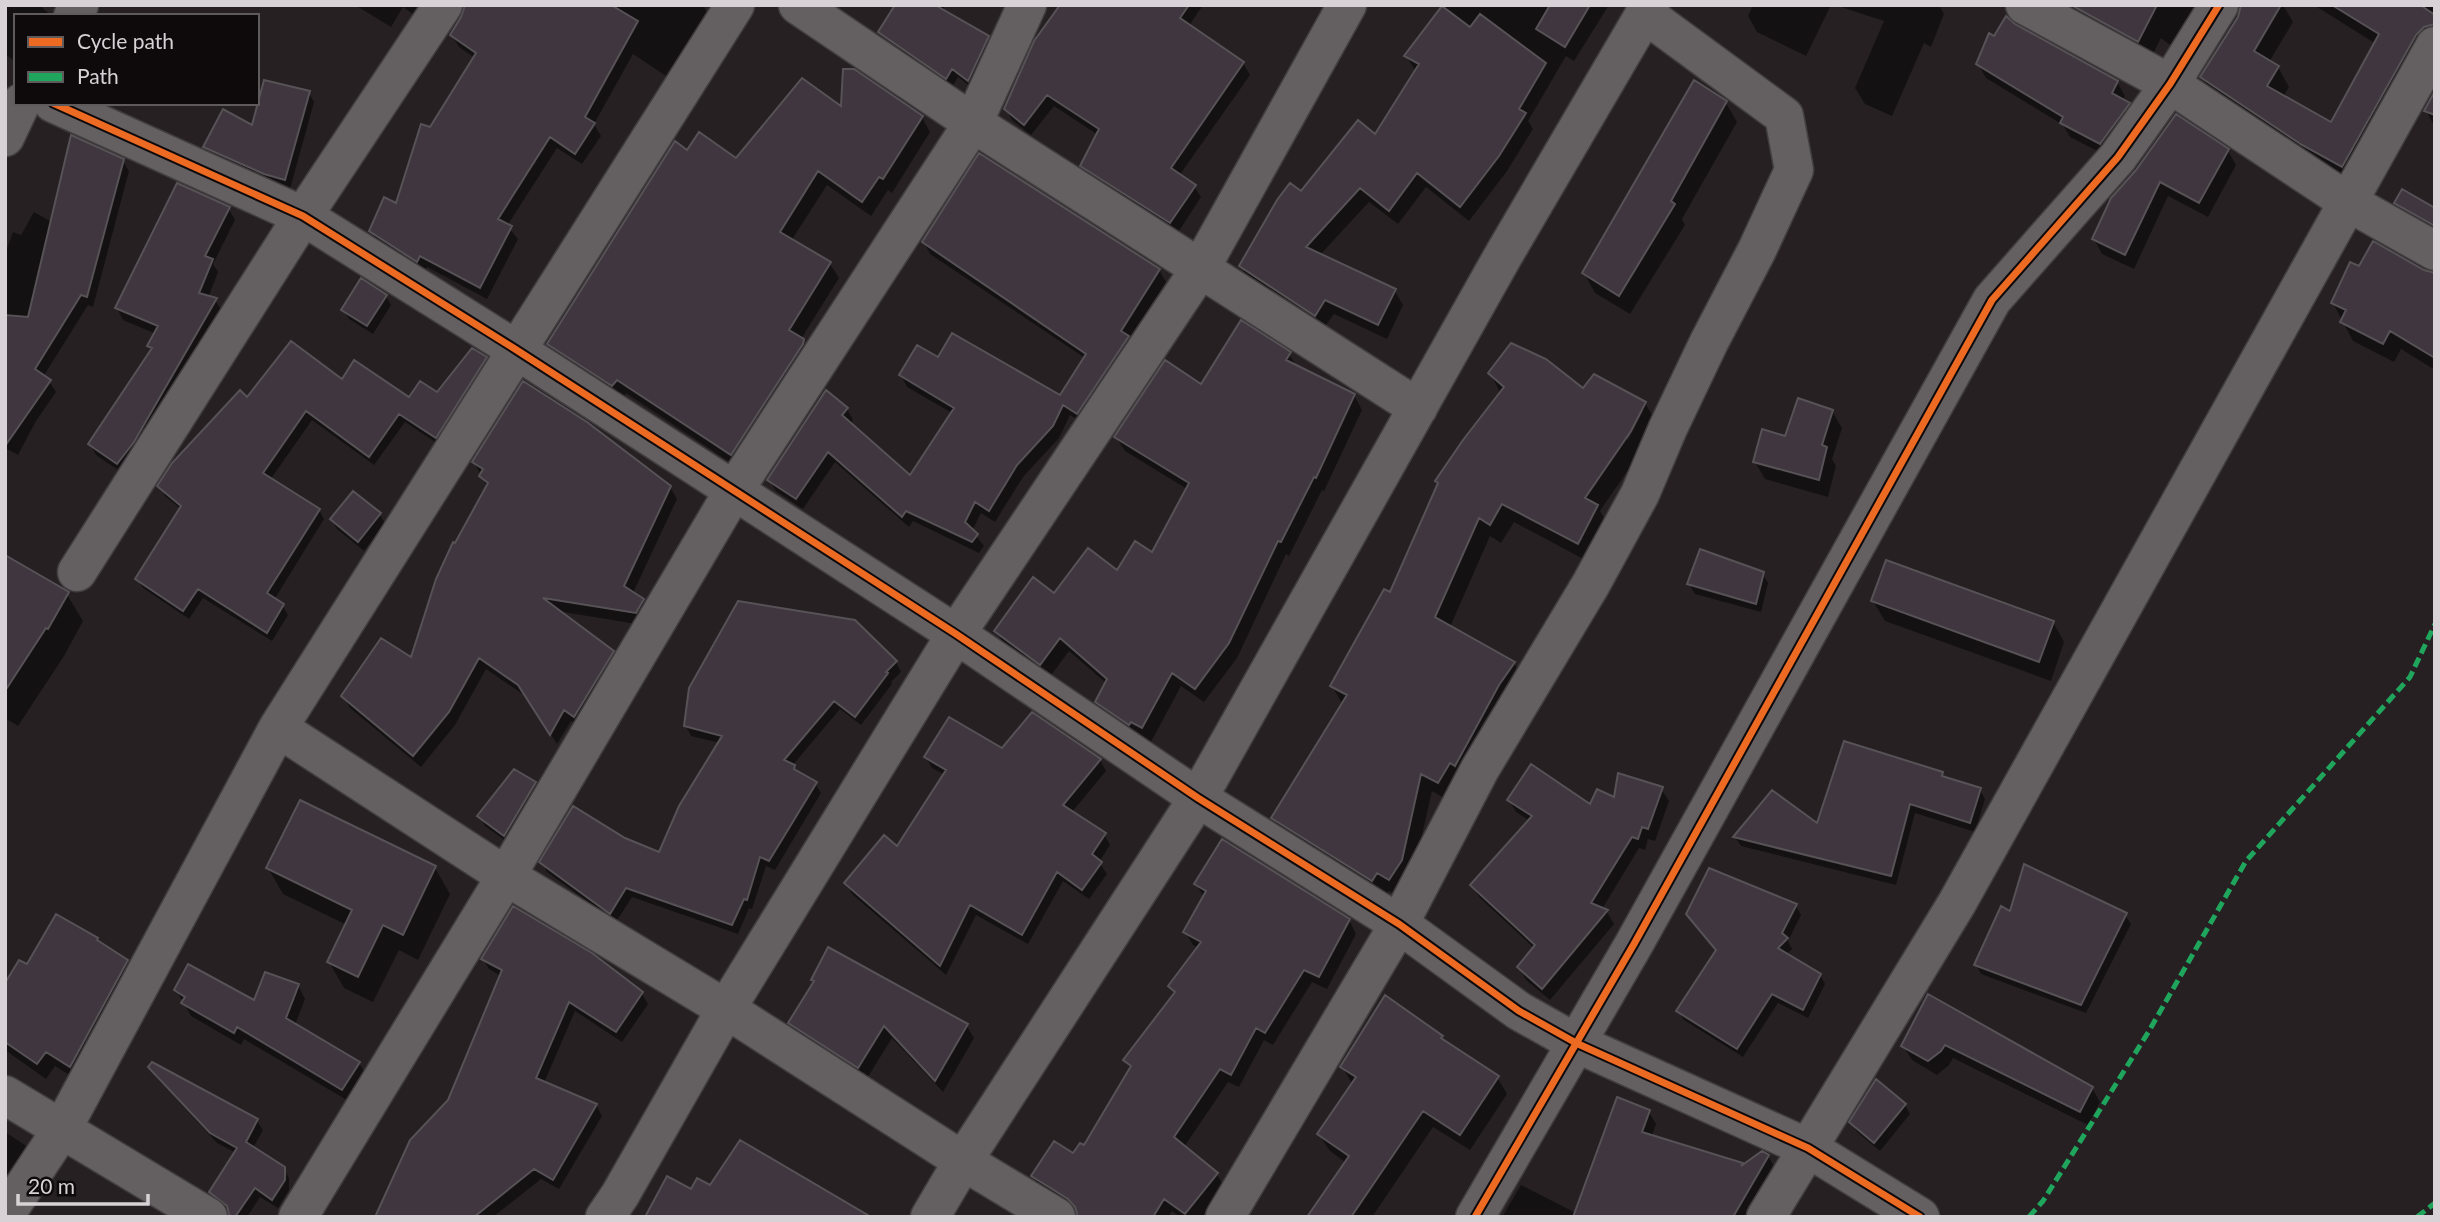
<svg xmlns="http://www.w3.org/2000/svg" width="2440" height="1222" viewBox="0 0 2440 1222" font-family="Lato,sans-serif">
<rect width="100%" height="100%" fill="#262023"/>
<path fill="#0007" fill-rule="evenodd" d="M5 5H39L52 16H16V62L5 54Z
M355 5H431L421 20 403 7 391 27Z
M466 5H703L709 16 669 78 633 54 594 124 601 136 582 164 557 148 507 226 518 239 487 299 427 267 424 273 378 243 371 231 397 205 431 129 475 58 459 47 452 35 463 18Z
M897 5H946L942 11 987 38 993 47 974 89 958 77 952 87 904 54 901 49 887 39 881 30Z
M1062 5H1203L1189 26 1243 63 1250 75 1179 176 1194 186 1201 197 1177 234 1089 177 1082 166 1098 135 1054 106 1031 135 1012 120 1006 109Z
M1444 5H1609L1574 61 1566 56 1528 121 1533 129 1507 171 1469 221 1426 187 1398 224 1369 202 1319 256 1394 290 1403 305 1387 339 1334 314 1323 329 1249 281 1241 266 1302 194 1376 136 1416 72 1406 56Z
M1753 5H1831L1806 56 1757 32 1748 16Z
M1835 5H1939L1944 14 1931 47 1924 43 1892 116 1865 104 1855 88 1884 21Z
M2049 5H2219L2184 56 2161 38 2150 60Z
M2243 5H2283L2293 22 2269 62 2278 67 2289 87 2283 97 2331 124 2376 44 2314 5H2435V47L2354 186 2213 97 2202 78 2239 17Z
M2013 26 2117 82 2125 96 2122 101 2128 104 2136 118 2109 157 2070 137 2063 125 1986 78 1978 64 1994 38Z
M309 93 314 102 290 189 271 183 210 156 205 147 253 127Z
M2435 95V127L2426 111Z
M1726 103 1737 122 1682 219 1685 225 1630 314 1595 293 1584 273Z
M843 110 922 117 930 132 892 193 888 190 871 216 827 185 791 241 830 264 839 278 801 339 812 356 740 469 626 393 621 400 557 358 549 344 687 152 736 160Z
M2228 151 2236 165 2208 217 2168 196 2134 269 2102 254 2094 239 2113 199Z
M122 160 129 171 93 307 88 305 43 377 49 381 56 392 36 421 18 455 5 448V254L13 232 21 235 34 212 52 222Z
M2396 203 2435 210V238L2408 222Z
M228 208 235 220 213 264 218 272 208 298 215 300 222 311 124 474 96 455 90 444 152 351 149 346 156 334 123 320 117 308Z
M924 242 1159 270 1166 282 1129 340 1134 349 1084 424 1070 415 1059 438 1023 477 995 522 981 513 972 531 984 546 979 553 913 521 909 527 835 462 803 509 776 491 769 480 847 409 853 420 850 424 911 477 952 413 907 387 901 375 939 360 1060 398 1085 358 930 254Z
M2360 268 2435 277V370L2401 349 2394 362 2353 341 2333 303Z
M386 296 391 305 373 334 349 319 343 310Z
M1289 354 1297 367 1354 395 1362 410 1324 491 1322 490 1289 556 1286 554 1237 658 1204 702 1181 686 1151 742 1105 716 1097 702 1106 683 1069 651 1049 678 1005 646 997 632 1055 595 1117 572 1152 554 1187 489 1125 451 1116 437 1202 387Z
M485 358 491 368 441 446 405 422 374 465 312 420 270 480 319 510 324 519 274 600 282 605 288 615 272 641 203 598 189 619 143 588 137 579 181 509 165 496 160 486 247 400 342 382 409 400 438 395Z
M1490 373 1645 403 1656 422 1641 451 1600 511 1608 525 1589 562 1514 522 1501 543 1490 536 1450 627 1514 663 1525 683 1449 801 1432 791 1412 879 1401 898 1389 891 1384 900 1284 837 1273 818 1343 705 1332 686 1391 595 1439 485 1437 481 1501 394ZM1639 411H1643L1628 440 1625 438Z
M1832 411 1842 428 1832 459 1836 466 1828 497 1765 479 1755 462 1786 438Z
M474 462 670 487 677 499 633 593 643 600 650 612 643 625 557 611 612 652 619 664 581 728 571 721 557 744 527 697 486 669 455 725 421 767 350 708 343 696 412 659 455 545 487 487Z
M379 514 385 523 364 551 337 529 332 520Z
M5 568 66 593 83 621 64 656 18 726 5 718Z
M1763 574 1768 583 1761 612 1695 594 1689 584Z
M1873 601 2053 622 2064 642 2051 681 1885 621Z
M854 622 896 662 901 672 891 682 892 684 861 725 840 709 792 766 797 773 815 783 821 793 775 870 766 866 752 909 749 908 738 934 632 897 616 922 547 872 542 862 624 840 660 854 720 743 691 736 686 726Z
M1003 750 1100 760 1106 771 1072 812 1104 834 1110 845 1099 862 1107 874 1089 899 1063 881 1028 944 976 915 946 975 852 894 846 883 898 849 945 775 932 768 926 757Z
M1941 773 1944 778 1980 790 1985 799 1975 832 1915 813 1896 885 1741 846 1735 837 1818 826Z
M535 784 540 793 510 844 485 826 480 816Z
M1661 789 1669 801 1655 841 1648 839 1645 850 1639 848 1602 909 1607 912 1614 924 1550 1000 1526 980 1519 967 1534 948 1480 898 1472 886 1530 821 1516 812 1509 800 1591 807Z
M268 868H435L450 894 418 960 399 950 373 1002 344 988 329 962 347 925 283 894Z
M1196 884 1349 920 1356 934 1327 989 1312 982 1273 1045 1264 1040 1239 1087 1228 1082 1184 1147 1217 1174 1224 1187 1215 1217H1180L1172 1211 1168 1217H1080L1077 1212 1040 1190 1033 1176 1085 1148 1131 1070 1125 1060 1175 995 1170 986 1198 948 1193 945 1185 932 1204 897Z
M1796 906 1801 915 1788 941 1792 949 1786 955 1820 975 1825 984 1808 1018 1778 1003 1743 1057 1684 1020 1678 1011 1717 952 1688 914Z
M2011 913 2125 915 2131 924 2086 1013 1981 974 1976 964Z
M483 959 642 994 648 1004 622 1042 575 1011 544 1083 596 1105 602 1116 559 1189 541 1179 493 1217H377L449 1101 501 976 489 969Z
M127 961 136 976 79 1081 55 1066 46 1079 5 1050V1010L28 967Z
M813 980 966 1025 974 1038 943 1092 892 1038 866 1080 797 1036 790 1023 815 983Z
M298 985 305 999 295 1025 359 1063 367 1076 350 1102 244 1039 241 1045 191 1016 176 990 255 1003Z
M1929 997 2092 1088 2100 1102 2088 1125 1953 1058 1949 1065 1937 1075 1912 1060 1903 1046Z
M1442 1037 1446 1044 1497 1077 1507 1094 1470 1150 1433 1127 1372 1217H1309L1346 1163 1329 1150 1319 1134 1353 1085 1342 1067Z
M152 1064 257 1121 263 1130 253 1148 283 1168 289 1178V1190L278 1208 260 1197 247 1217H231L230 1213 217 1202 211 1192 236 1153 217 1143 156 1077 150 1067Z
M1905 1105 1910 1114 1880 1151 1857 1132 1851 1122Z
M1649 1112 1656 1124 1652 1136 1742 1164 1744 1167 1768 1156 1775 1168 1747 1217H1502L1521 1185 1576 1213Z
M5 1132 25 1145 33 1160 5 1192Z"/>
<path fill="#3f3640" stroke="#565255" stroke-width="2" d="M465 5H611L638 21 585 117 595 123 575 154 550 137 498 219 512 226 480 288 420 256 417 262 369 231 384 197 396 203 421 124 430 127 476 53 450 35 461 17Z
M895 5H935L989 36 968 81 952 69 946 79 878 32Z
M1060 5H1189L1180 18 1244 62 1171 168 1196 185 1170 223 1080 166 1099 129 1047 95 1024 125 1004 109 1034 41Z
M1550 5H1590L1565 47 1536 29Z
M2071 5H2157L2138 42Z
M2241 5H2281L2254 51 2279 66 2267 86 2331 122 2379 34 2332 5H2420L2435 15V24L2424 27 2416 35 2342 167 2302 145 2200 77 2238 17Z
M1442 6 1470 27 1480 14 1546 63 1519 109 1526 113 1499 156 1460 207 1417 173 1389 211 1360 188 1306 247 1396 289 1378 325 1325 300 1315 316 1239 266 1277 200 1290 183 1301 191 1358 120 1375 134 1419 64 1404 56Z
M2006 16 2015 24 2118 81 2112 93 2130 103 2100 144 2060 123 2063 117 1976 64 1989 33 1994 36Z
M843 69H854L923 116 883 179 879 177 862 202 818 171 780 232 831 262 789 330 804 339 803 344 731 455 617 380 612 386 547 344 675 141 687 150 699 132 736 158 802 78 841 106Z
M264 80 310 91 285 180 264 174 203 147 223 109 252 125Z
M1694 80 1727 101 1671 201 1675 204 1619 296 1582 273Z
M2435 91V115L2424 111Z
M2176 114 2229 149 2199 203 2160 182 2125 255 2092 239 2111 198 2136 170Z
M71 135 124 159 87 297 81 295 35 369 51 380 5 446V315L28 317Z
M979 153 1160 269 1121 331 1129 336 1077 414 1063 405 1053 426 1017 465 989 511 975 502 965 522 978 534 972 542 906 511 902 517 828 452 796 499 767 480 826 390 848 408 842 415 910 475 954 408 899 375 917 345 938 357 952 333 1060 395 1086 354 922 242Z
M177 183 230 207 205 256 213 259 199 293 217 298 134 442 117 464 88 444 152 348 147 346 158 326 115 308Z
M2402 189 2435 208V226L2394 203Z
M2373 241 2424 270 2435 273V358L2390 331 2383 344 2340 322 2346 310 2331 303 2350 262 2359 266Z
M361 278 387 295 367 326 341 310Z
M1241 320 1291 352 1286 360 1355 394 1316 478 1314 477 1281 542 1278 541 1229 643 1195 689 1172 673 1142 728 1131 722 1129 725 1095 702 1107 679 1060 638 1040 665 994 631 1033 577 1054 593 1088 548 1117 570 1135 541 1152 552 1189 483 1114 437 1165 360 1201 384Z
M291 341 342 379 354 360 409 397 420 381 437 392 472 348 487 357 436 438 399 414 369 457 306 411 263 473 320 509 267 593 284 604 267 633 198 589 183 611 135 579 181 506 157 486 172 463 240 390 247 397Z
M1511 343 1546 359 1583 388 1594 374 1646 402 1631 431 1585 498 1598 505 1578 544 1502 504 1490 525 1479 518 1435 617 1515 662 1499 685 1455 766 1450 763 1438 783 1421 774 1402 860 1389 880 1377 873 1372 881 1271 818 1347 695 1330 686 1384 589 1390 592 1438 483 1435 481 1463 440 1504 387 1488 373Z
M523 381 587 422 671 486 624 586 644 599 636 613 543 598 614 651 574 717 564 710 550 735 518 685 479 658 449 712 413 756 341 696 381 638 411 657 436 579 453 542 455 543 488 483 479 476 483 469 472 462Z
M1798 398 1833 410 1822 445 1827 447 1819 480 1753 462 1762 429 1785 436Z
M353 491 381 513 358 542 330 519Z
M1700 549 1764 572 1756 604 1687 584Z
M5 555 69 592 48 629 46 628 5 691Z
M1886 560 2054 621 2039 662 1871 601Z
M738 601 855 620 897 661 886 672 888 673 855 717 834 701 784 760 795 765 794 769 817 782 769 861 760 857 747 900 744 899 732 925 626 888 610 914 539 862 573 806 625 838 659 852 679 806 722 736 684 726 689 688Z
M1032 712 1101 759 1063 805 1106 833 1092 854 1102 862 1082 890 1057 872 1022 935 970 905 940 966 844 883 884 835 897 846 946 770 924 757 949 717 1002 748Z
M1844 741 1943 772 1942 776 1981 788 1970 823 1910 804 1891 876 1733 837 1772 790 1817 823Z
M1531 764 1590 804 1597 789 1614 797 1618 773 1663 787 1648 829 1642 827 1638 839 1632 837 1591 903 1608 910 1542 989 1517 967 1535 945 1470 885 1532 816 1507 800Z
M514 769 536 782 504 836 477 816Z
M300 800 436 866 403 935 383 925 358 977 327 962 352 910 266 868Z
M1222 839 1350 919 1319 977 1304 970 1265 1033 1256 1028 1231 1075 1220 1069 1174 1137 1218 1173 1185 1214 1164 1199 1153 1217H1078L1075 1207 1068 1199 1031 1176 1054 1141 1073 1153 1080 1143 1084 1145 1131 1066 1123 1060 1175 992 1168 986 1201 942 1183 932 1206 891 1194 884Z
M2024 864 2127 913 2081 1005 1974 965 2001 906 2010 911Z
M1709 868 1797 904 1782 933 1788 938 1778 948 1821 974 1803 1010 1772 994 1737 1049 1676 1011 1716 950 1686 914Z
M513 906 592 953 643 992 616 1032 569 1002 536 1078 597 1104 553 1180 534 1169 474 1217H375L410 1140 448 1100 502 970 481 959Z
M56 914 98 938 97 940 128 960 70 1067 46 1052 37 1064 5 1042V983L19 960 27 964Z
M828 947 968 1024 935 1081 884 1026 858 1068 788 1023 814 981 811 980Z
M188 964 254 1000 265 972 299 984 286 1018 360 1062 342 1090 237 1027 234 1033 181 1003 185 997 174 990Z
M1928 994 2093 1087 2080 1112 1945 1045 1941 1051 1928 1061 1901 1046Z
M1385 995 1443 1036 1441 1038 1499 1076 1460 1135 1423 1111 1351 1217H1307L1349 1156 1317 1134 1356 1077 1340 1067Z
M152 1062 258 1119 246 1142 285 1167V1180L272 1200 255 1188 235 1217H233L229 1215 227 1206 209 1192 237 1148 210 1133 148 1067Z
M1876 1079 1906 1104 1874 1143 1849 1122Z
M1617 1097 1650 1110 1642 1132 1743 1163 1741 1166 1762 1151 1769 1155 1733 1217H1573Z
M740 1140 871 1217H645L667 1176 691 1189 697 1178 710 1185Z"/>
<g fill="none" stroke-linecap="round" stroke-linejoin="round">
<g stroke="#423e40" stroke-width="41">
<path id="street" d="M798 5 973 123 1418 408
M2025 5 2170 84 2348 202 2435 251
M73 16 79 5
M53 103 303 216 515 349 956 634 1198 798 1399 924 1519 1011 1576 1043 1808 1148 1920 1217
M5 137 21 103
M77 572 303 216 443 5
M278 728 506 876 726 1009 963 1161 1056 1217
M5 1095 208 1217
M5 1215 62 1129 278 728 735 5
M298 1217 506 876 733 492 973 123 1027 5
M605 1217 620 1195 726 1009 956 634 1200 269 1347 5
M930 1217 963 1161 1198 798 1503 256 1650 5
M1225 1217 1399 924 1480 769 1591 584 1640 494 1668 428 1709 342 1757 250 1794 170 1784 116 1645 14
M1475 1217 1634 944 1992 300 2118 157 2170 84 2219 5
M1766 1217 1957 903 2435 46"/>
</g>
<use href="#street" stroke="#646062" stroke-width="38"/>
<path stroke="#20a55d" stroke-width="5" stroke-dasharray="10 5" stroke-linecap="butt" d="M2029 1217 2043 1201 2149 1031 2246 861 2410 677 2435 624
M2417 1217 2435 1203"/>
<g stroke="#0e0a0c" stroke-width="11">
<path id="cycleway" d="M53 103 303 216 515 349 956 634 1198 798 1399 924 1519 1011 1576 1043 1808 1148 1920 1217
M1475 1217 1634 944 1992 300 2118 157 2170 84 2219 5"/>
</g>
<use href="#cycleway" stroke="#ed6a23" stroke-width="7"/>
</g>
<rect width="2440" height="1222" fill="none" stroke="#d8d1d5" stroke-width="14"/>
<rect x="14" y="14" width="245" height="91" fill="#0e0a0c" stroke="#5f5a5c" stroke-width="2"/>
<rect x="28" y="37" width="35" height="10" fill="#ed6a23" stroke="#5f5a5c" stroke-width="2"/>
<text x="77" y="49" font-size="21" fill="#d8d1d5">Cycle path</text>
<rect x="28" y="72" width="35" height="10" fill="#20a55d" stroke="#5f5a5c" stroke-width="2"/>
<text x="77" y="84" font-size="21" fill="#d8d1d5">Path</text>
<path d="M18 1194v10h130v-10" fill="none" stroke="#d8d1d5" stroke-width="3.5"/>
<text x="28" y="1194" font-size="21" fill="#d8d1d5" stroke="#0e0a0c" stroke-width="5" paint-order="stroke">20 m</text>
</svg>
